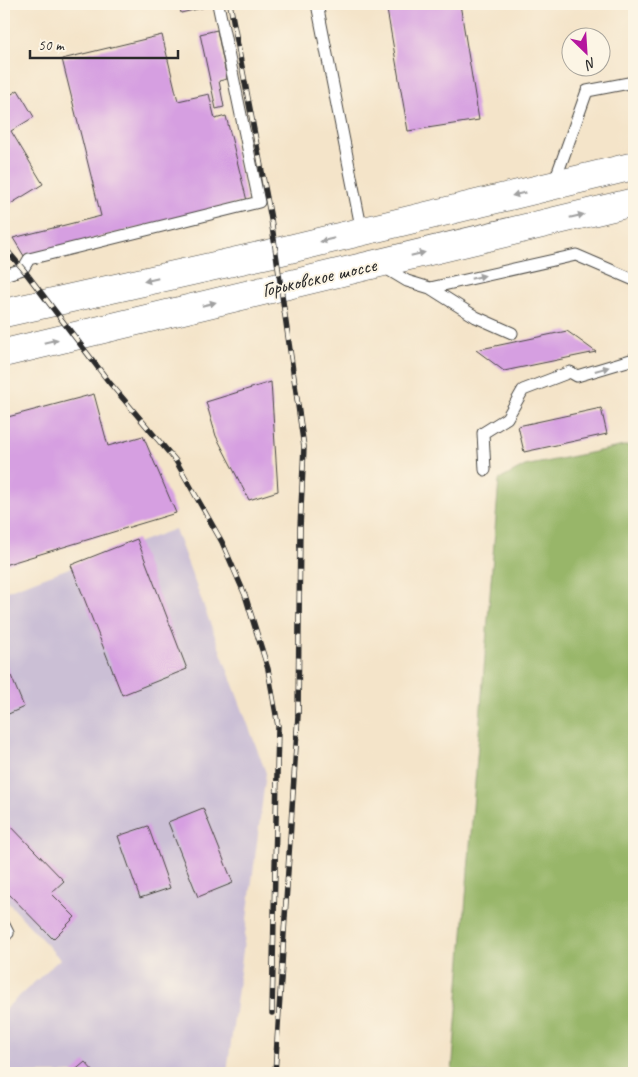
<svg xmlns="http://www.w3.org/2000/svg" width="638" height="1077" viewBox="0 0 638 1077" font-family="Caveat,sans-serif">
<rect width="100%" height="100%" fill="#fcf5e5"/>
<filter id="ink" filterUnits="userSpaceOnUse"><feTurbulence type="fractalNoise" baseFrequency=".02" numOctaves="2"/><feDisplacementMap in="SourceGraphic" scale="10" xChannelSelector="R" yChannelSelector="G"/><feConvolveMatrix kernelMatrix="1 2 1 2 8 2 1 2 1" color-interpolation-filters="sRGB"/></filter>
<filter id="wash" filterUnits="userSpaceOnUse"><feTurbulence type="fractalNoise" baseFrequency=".0096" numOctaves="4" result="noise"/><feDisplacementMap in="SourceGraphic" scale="20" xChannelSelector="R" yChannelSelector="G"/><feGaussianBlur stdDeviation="1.12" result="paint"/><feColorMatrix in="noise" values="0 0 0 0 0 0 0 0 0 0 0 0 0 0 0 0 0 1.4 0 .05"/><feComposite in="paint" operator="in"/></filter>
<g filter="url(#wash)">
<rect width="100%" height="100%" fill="#f4e4c9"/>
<path fill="#cbbfd5" d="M175 529 266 773 227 1073H4V1010L60 959 4 898V592Z"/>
<path fill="#98b669" stroke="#62704a" d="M634 444V1073H452L499 480 525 466Z"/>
<g id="blocks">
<path fill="#d69fe1" d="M179 4H210V6L181 13Z
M386 4H460L479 120 408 131Z
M217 30 227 79 219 81 224 107 216 109 200 34Z
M162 35 178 101 209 94 215 119 226 116 247 201 24 256 13 238 101 216 62 59Z
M18 90 34 117 11 131 43 184 4 208V99Z
M567 331 596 352 504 371 476 350Z
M271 382 278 491 249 500 216 436 206 402Z
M94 394 108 446 143 436 176 513 4 565V418Z
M601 408 607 434 524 452 518 426Z
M137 539 187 669 122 695 71 565Z
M4 659 24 707 4 716Z
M203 808 233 883 198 897 168 822Z
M4 819 64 881 51 893 75 917 53 939 4 889Z
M148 826 170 888 140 898 118 836Z
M85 1062 95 1073H72Z"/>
</g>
</g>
<g filter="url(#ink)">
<use href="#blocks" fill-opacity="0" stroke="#494743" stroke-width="1"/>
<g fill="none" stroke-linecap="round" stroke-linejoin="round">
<g stroke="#494743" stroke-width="13">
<path id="service" d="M317 4 362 232
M554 183 587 91 634 82
M382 266 407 281 430 288 476 317 512 333
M4 275 23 269 29 259 259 202 218 4
M430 288 576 255 634 280
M485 470 483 433 507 418 523 390 570 372 577 376 634 359
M4 925 8 933 4 937"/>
</g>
<g stroke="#494743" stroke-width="29">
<path id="primary" d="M4 313 277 252 634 166
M4 353 634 202"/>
</g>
<use href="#service" stroke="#fff" stroke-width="11"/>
<use href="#primary" stroke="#fff" stroke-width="28"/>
<g stroke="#2b2b2b" stroke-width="5.5">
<path id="rail" d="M230 4 271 219 304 447 300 528 298 715 275 1073
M4 247 23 269 109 382 176 461 222 542 245 595 268 669 278 726 272 1013"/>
</g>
<use href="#rail" stroke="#fcf5e5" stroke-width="4" stroke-dasharray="11" stroke-linecap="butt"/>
</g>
<defs><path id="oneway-solid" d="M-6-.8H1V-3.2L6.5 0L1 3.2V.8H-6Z" transform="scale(1.25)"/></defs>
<g fill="#a0a0a0">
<use href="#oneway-solid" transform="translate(519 194) rotate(166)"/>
<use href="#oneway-solid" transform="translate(577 216) rotate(-13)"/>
<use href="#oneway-solid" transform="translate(327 240) rotate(166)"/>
<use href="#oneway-solid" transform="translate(418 254) rotate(-13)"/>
<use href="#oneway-solid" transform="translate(478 277) rotate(-13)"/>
<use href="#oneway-solid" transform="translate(151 280) rotate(167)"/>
<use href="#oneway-solid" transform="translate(209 304) rotate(-14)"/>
<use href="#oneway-solid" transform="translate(51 341) rotate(-13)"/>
<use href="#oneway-solid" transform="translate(602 369) rotate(-16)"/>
</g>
</g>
<g text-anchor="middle" stroke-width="4" stroke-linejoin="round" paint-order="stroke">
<g font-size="20" fill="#2b2b2b" stroke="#fcf5e5">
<text transform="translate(319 277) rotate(-13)" y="7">Горьковское шоссе</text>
</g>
</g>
<rect width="638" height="1077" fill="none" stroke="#fcf5e5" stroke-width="20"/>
<g transform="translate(586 52) rotate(155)"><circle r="24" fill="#fcf5e5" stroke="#a8a49b"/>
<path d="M0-4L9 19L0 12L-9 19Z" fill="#b5179e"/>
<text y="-8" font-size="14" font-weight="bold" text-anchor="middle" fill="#2b2b2b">N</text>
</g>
<path d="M30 50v8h148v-8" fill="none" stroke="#2b2b2b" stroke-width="2.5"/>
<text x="38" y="50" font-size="15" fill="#2b2b2b" stroke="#fcf5e5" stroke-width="4" paint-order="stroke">50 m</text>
</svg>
